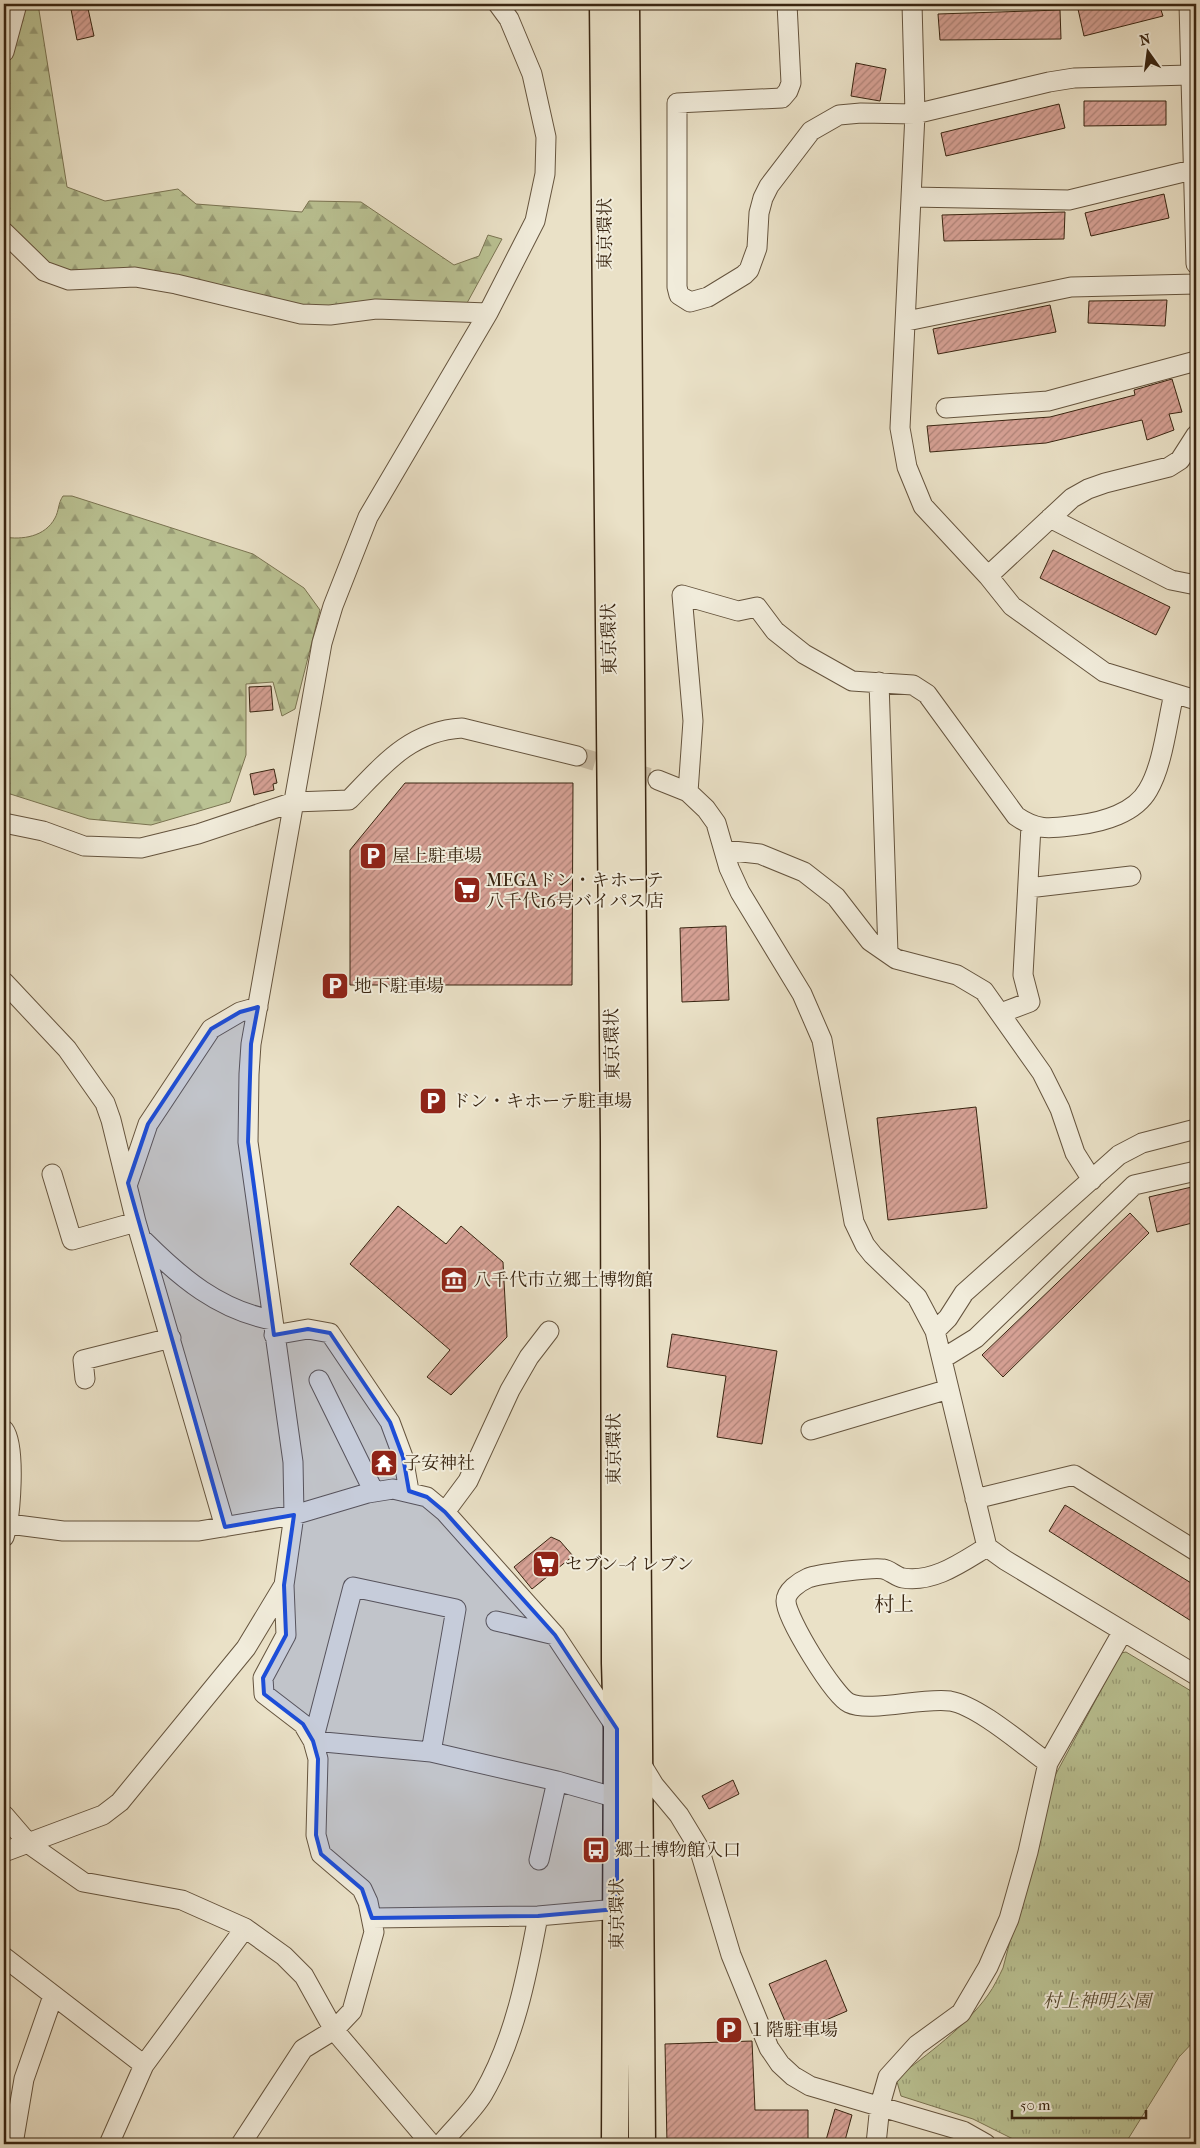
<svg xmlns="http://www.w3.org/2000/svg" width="1200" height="2148" viewBox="0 0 1200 2148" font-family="'IM FELL French Canon','Noto Serif JP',serif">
<defs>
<pattern id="forest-firs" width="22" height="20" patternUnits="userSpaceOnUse" patternTransform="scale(1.25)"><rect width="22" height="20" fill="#bac293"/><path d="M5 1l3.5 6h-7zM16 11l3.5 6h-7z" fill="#989d77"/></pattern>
<pattern id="park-tufts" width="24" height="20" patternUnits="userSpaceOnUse" patternTransform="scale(1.25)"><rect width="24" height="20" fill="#bac293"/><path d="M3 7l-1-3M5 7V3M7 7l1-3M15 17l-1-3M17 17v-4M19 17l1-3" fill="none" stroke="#989d77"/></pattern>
<pattern id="building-hatch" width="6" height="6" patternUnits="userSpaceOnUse" patternTransform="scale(1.25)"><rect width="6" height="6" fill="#d6a195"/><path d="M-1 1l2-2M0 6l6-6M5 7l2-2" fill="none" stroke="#af8378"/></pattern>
</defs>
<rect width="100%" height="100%" fill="#eae1c7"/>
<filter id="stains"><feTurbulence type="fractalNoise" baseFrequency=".004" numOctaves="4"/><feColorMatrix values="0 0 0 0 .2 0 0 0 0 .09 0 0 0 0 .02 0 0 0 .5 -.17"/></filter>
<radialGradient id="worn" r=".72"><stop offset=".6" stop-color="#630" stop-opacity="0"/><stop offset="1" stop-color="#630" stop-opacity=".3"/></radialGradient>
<path fill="url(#forest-firs)" stroke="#7a7452" d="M4 4H38L67 187 105 201 178 189 196 204 302 212 309 201 361 202 454 265 479 256 488 235 502 239 467 303 329 310 82 274 49 266 9 229 4 215Z
M63 496H72L253 554 304 588 320 610 295 709 282 716 273 682 246 684V755L230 802 151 825 89 819 4 792V537C22 540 45 537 55 518 59 511 58 503 63 496Z"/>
<path fill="url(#park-tufts)" stroke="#7a7452" d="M1126 1652 1196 1694V2039L1179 2057 1125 2144H1023L973 2119 901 2096 896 2078C927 2055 966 2026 988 1995 994 1987 999 1976 1003 1968L1051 1783 1121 1653Z"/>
<path fill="url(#building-hatch)" stroke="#392511" d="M70 4H87L94 36 77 40Z
M1101 4H1159L1163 16 1084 36 1078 9Z
M1060 10 1061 39 940 40 938 14Z
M856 63 886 69 880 101 851 96Z
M1084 101H1166V125L1084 126Z
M1059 104 1065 128 946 156 941 133Z
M1164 194 1169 218 1091 236 1085 213Z
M1065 212 1064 239 944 241 942 215Z
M1167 300 1165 326 1088 323 1089 301Z
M1050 305 1056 332 938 354 933 329Z
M1172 379 1182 412 1169 414 1174 430 1147 440 1142 420 1046 443 930 452 927 426 1050 417 1135 395 1134 390Z
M1053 550 1170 607 1156 635 1040 578Z
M271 686 273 710 250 712 249 687Z
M274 769 277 783 273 784 274 790 254 795 250 774Z
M405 783H573L572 985H350V850Z
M726 926 729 1000 682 1002 680 928Z
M976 1107 987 1208 888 1220 877 1118Z
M1196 1186V1222L1157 1232 1149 1197Z
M398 1206 446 1244 461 1226 503 1262 507 1337 451 1395 427 1377 450 1350 350 1264Z
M1130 1213 1149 1233 1003 1377 982 1355Z
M672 1334 777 1351 762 1444 717 1437 726 1376 667 1367Z
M1065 1505 1196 1586V1624L1049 1531Z
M551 1537 560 1541 573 1556 532 1589 514 1567Z
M733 1780 739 1794 709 1809 702 1796Z
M826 1960 847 2011 791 2035 769 1984Z
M752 2041 755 2110H808V2144H667L665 2044Z
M835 2109 852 2115 844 2144 826 2140Z"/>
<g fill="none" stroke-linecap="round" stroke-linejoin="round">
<path stroke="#c7bba3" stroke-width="19" stroke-dasharray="19 9" stroke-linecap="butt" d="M577 756 658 780"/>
<g stroke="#65543e" stroke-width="21">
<path id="minor" d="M787 4 791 83 788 91 782 98 677 103V287L679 295 690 302 708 297 744 275 749 270 757 248 759 213 763 198 769 186 811 131 839 115 861 113 915 114 1049 82 1074 78 1190 75
M912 4 915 114 900 428 907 467 923 506 988 576 1012 606 1104 672 1196 700
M1189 4 1196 264
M4 52 17 4
M911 197 1069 200 1196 169
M4 232 44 271 69 280 135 277 176 284 301 314 330 315 376 309 488 313
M907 321 1071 287 1196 284
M946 408 1048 401 1196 361
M1050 518 1171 580 1196 585
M988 576 1072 498 1088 489 1105 483 1169 467 1180 460 1196 435
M879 682 888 953
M658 780 688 792 706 809 716 823 729 868 740 892 802 994 822 1040 854 1222 865 1245 873 1255 917 1297 935 1331 987 1547 1005 1560 1196 1675
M688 792 693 721 682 595 738 611 757 607 775 631 804 654 852 681 913 685 927 694 1016 816C1039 832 1052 828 1078 825 1103 822 1135 813 1148 790 1163 765 1167 723 1174 694
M4 823 43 831 84 846 141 848 198 834 294 802 349 800C383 765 410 731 462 728L577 756
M724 850 760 854 804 872 836 897 870 941 896 959 957 975 984 991 1042 1073 1060 1109 1075 1153 1092 1180
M1028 888 1131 876
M4 982 67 1049 105 1103 111 1120 136 1222 225 1527
M1001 1013 1030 1002 1023 975 1031 826
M52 1174 72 1240 136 1222
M128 1183 148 1124 211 1029 240 1012 258 1007
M144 1241C181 1278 219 1310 272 1320
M935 1331 948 1318 964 1293 1119 1155 1142 1143 1196 1129
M274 1335 308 1329 330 1333 390 1422 403 1457 409 1491
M942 1359 976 1338 1134 1185 1196 1171
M85 1379 83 1360 171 1338
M319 1380 374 1492
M4 1430C16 1446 11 1518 4 1537
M811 1430 949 1389
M975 1499 1074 1475 1196 1551
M445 1512 468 1481 510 1390 529 1357 549 1331
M9 1524 63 1531H199L294 1515 368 1493 393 1489 427 1497 445 1512 555 1635 617 1729
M987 1547C962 1562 934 1583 903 1578 896 1577 890 1570 883 1569 873 1567 818 1574 808 1578 799 1582 786 1591 786 1601 786 1618 834 1696 849 1703 870 1713 922 1697 950 1701 979 1706 1024 1746 1048 1763
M353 1587 456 1609 431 1752 313 1741Z
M496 1621 555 1635
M431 1752 557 1781 617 1798
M640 1762 654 1785 679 1815 699 1848 731 1955 769 2048 780 2064 793 2076 810 2086 963 2131 986 2144
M4 1815 29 1844 83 1882 182 1900 245 1928 284 1956 304 1976 334 2030 431 2144
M4 1852 103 1815 120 1802 246 1648 284 1585 294 1515 293 1462 248 1142 249 1074 251 1044 322 643 333 606 368 517 488 313 535 221 545 174 546 137 532 74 509 19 498 4
M539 1860 557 1781
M372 1918 538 1916 617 1909
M4 1957 144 2065
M13 2144 24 2079 53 1996
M109 2144 144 2065 245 1928
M241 2144 303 2049 334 2030 352 2011 374 1932 368 1902 362 1889 321 1854 316 1835 318 1759 313 1741 303 1724 264 1694 263 1678 286 1635 284 1585
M441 2144C454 2128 472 2112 483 2094 514 2041 527 1976 538 1916
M876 2144 880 2105 888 2077 917 2045 961 2013 988 1967 1009 1919 1028 1852 1048 1763 1123 1631"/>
</g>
<g stroke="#392511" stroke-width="29">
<path id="highway" d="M603 4 614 1140 615 1663 617 1729 615 2144
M626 4 642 2144"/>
</g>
<use href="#minor" stroke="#f1ecdb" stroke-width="19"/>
<use href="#highway" stroke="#eae1c7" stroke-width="26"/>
</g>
<path fill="#1d4ed8" fill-opacity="0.2" stroke="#1d4ed8" stroke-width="4" stroke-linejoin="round" d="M258 1007 251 1044 248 1142 274 1335 308 1329 330 1333 390 1422 403 1457 409 1491 427 1497 445 1512 555 1635 617 1729V1909L538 1916 372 1918 362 1889 321 1854 316 1835 318 1759 313 1741 303 1724 264 1694 263 1678 286 1635 284 1585 294 1515 225 1527 128 1183 148 1124 211 1029 240 1012Z"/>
<defs>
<g id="parking-square" transform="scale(1.4375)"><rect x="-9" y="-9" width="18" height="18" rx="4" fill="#8f2418" stroke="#f1ecdb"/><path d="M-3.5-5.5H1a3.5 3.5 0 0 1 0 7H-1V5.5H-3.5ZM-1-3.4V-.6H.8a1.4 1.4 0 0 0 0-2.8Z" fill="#fff"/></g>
<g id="supermarket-square" transform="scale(1.4375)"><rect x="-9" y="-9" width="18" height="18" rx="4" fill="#8f2418" stroke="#f1ecdb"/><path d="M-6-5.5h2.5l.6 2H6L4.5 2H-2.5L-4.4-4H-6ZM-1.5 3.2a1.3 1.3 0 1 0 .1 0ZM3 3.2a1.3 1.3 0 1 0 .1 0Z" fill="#fff"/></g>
<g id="museum-square" transform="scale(1.4375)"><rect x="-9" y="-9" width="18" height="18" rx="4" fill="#8f2418" stroke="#f1ecdb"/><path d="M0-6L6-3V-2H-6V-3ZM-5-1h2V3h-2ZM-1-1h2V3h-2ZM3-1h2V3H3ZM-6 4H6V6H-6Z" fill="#fff"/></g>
<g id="temple-square" transform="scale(1.4375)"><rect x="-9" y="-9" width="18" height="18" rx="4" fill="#8f2418" stroke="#f1ecdb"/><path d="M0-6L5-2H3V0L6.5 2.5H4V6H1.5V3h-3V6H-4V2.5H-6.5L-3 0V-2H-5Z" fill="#fff"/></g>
<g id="bus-square" transform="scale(1.4375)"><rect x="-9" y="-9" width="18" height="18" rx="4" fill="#8f2418" stroke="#f1ecdb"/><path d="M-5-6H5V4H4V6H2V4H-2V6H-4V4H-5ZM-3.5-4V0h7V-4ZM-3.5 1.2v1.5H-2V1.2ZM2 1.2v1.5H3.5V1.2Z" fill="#fff"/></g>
</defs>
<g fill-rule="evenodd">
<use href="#parking-square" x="373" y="856"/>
<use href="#supermarket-square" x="467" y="890"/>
<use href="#parking-square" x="335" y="986"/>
<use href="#parking-square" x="433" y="1101"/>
<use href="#museum-square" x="454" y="1280"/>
<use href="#temple-square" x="384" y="1463"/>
<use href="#supermarket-square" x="546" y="1564"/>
<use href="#bus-square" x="596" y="1850"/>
<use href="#parking-square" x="729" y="2030"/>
</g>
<g text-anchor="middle" stroke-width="4" stroke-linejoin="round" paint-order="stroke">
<g font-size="18" fill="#392511" stroke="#f1ecdb">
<text transform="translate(605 234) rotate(-90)" y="6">東京環状</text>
<text transform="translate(609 639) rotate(-91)" y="6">東京環状</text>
<text transform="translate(612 1044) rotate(-91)" y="6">東京環状</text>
<text transform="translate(614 1449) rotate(-90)" y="6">東京環状</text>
<text transform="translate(617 1914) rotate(-90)" y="6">東京環状</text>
</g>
<g font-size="18" fill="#392511" stroke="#f1ecdb" text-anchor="start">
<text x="392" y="862">屋上駐車場</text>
<text x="486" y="886">MEGAドン・キホーテ<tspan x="486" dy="21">八千代16号バイパス店</tspan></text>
<text x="354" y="992">地下駐車場</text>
<text x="452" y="1107">ドン・キホーテ駐車場</text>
<text x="473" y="1286">八千代市立郷土博物館</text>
<text x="403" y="1469">子安神社</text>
<text x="565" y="1570">セブン-イレブン</text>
<text x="615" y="1856">郷土博物館入口</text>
<text x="748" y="2036">１階駐車場</text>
</g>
<g font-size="18" font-style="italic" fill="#594c32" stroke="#f1ecdb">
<text x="1097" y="2007">村上神明公園</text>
</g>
<g font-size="20" fill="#392511" stroke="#f1ecdb">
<text x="894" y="1611">村上</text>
</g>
</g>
<rect width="1200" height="2148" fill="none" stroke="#eae1c7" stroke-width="20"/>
<rect x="5" y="5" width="1190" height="2138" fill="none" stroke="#392511" stroke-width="2.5"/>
<rect x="10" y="10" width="1180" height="2128" fill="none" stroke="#392511"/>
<g transform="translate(1148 52) rotate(346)" stroke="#f1ecdb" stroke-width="4" paint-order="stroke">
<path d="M0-4L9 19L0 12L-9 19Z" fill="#392511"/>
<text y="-8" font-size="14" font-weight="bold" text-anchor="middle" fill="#392511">N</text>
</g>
<path d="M1012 2110v8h134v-8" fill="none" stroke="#392511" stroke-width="2.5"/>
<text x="1020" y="2110" font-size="15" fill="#392511" stroke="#f1ecdb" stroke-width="4" paint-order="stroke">50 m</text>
<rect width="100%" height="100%" filter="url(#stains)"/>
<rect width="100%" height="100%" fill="url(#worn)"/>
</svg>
